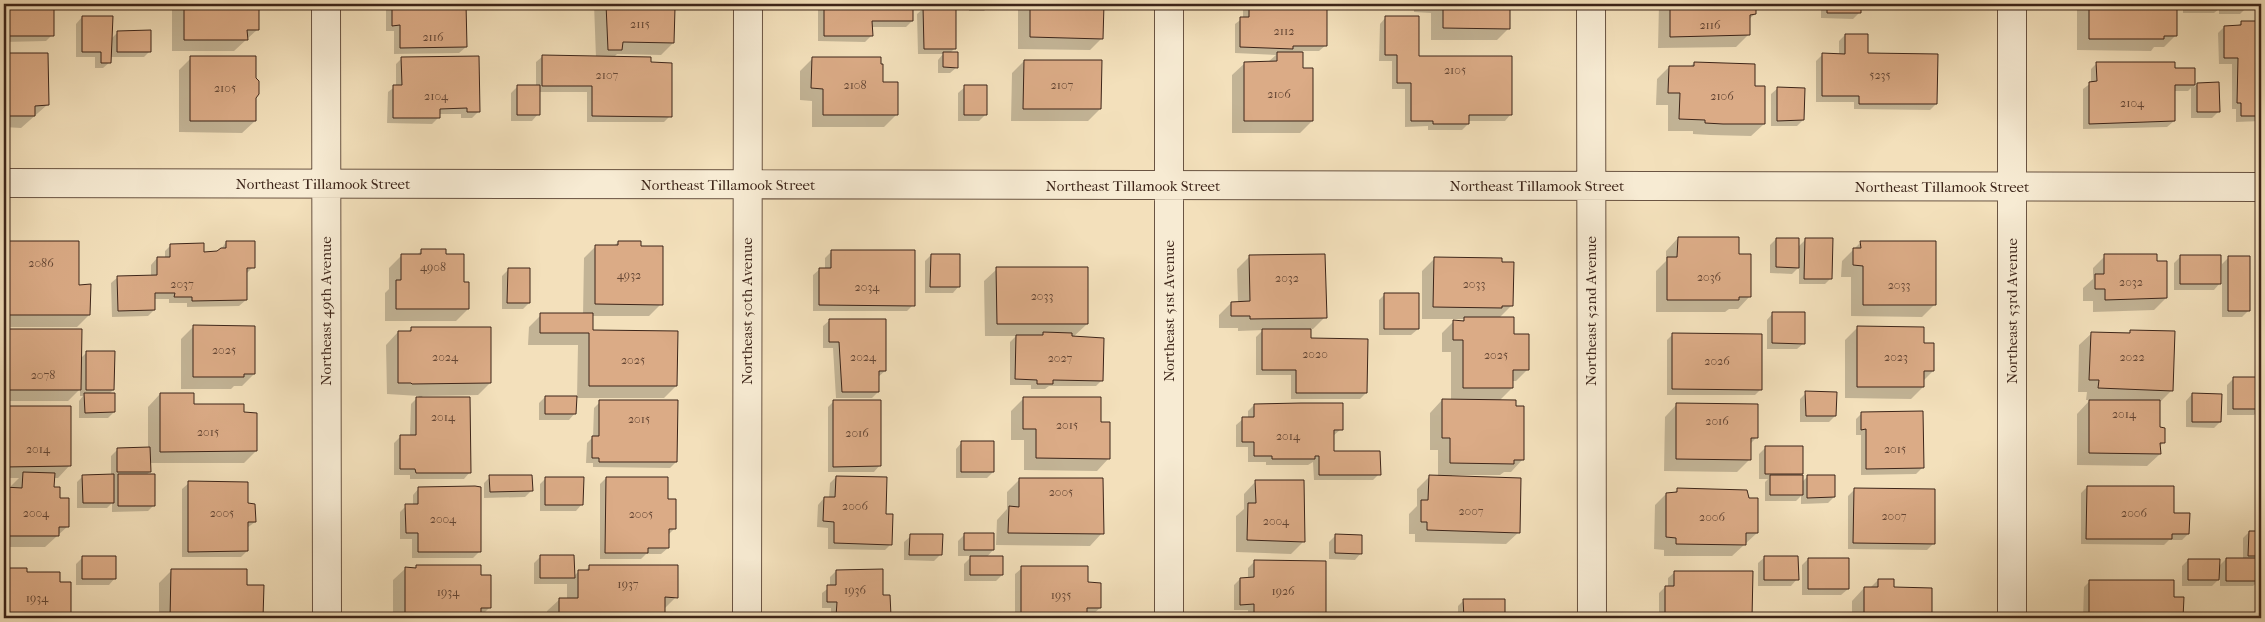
<svg xmlns="http://www.w3.org/2000/svg" width="2265" height="622" viewBox="0 0 2265 622" font-family="'IM FELL French Canon',serif">
<rect width="100%" height="100%" fill="#f3e0bb"/>
<filter id="stains"><feTurbulence type="fractalNoise" baseFrequency=".004" numOctaves="4"/><feColorMatrix values="0 0 0 0 .2 0 0 0 0 .09 0 0 0 0 .02 0 0 0 .5 -.17"/></filter>
<radialGradient id="worn" r=".72"><stop offset=".6" stop-color="#630" stop-opacity="0"/><stop offset="1" stop-color="#630" stop-opacity=".3"/></radialGradient>
<path fill="#0003" d="M4 4H52V35L46 41 4 42Z
M172 4H257L258 29 234 51H172Z
M386 4H465L466 47 459 53 394 54V31H386Z
M594 4H663L673 43 661 55 617 54 613 58 670 116 664 122H587V92H539L538 114 532 121H511V93L517 87H536V62L543 56 596 58Z
M818 4H912V21L906 27H871V36L865 42 818 41Z
M969 4H991L984 11H969Z
M1018 4H1103L1102 38 1090 50 1018 49Z
M1243 4H1326V45L1319 51H1302V69L1312 121 1300 133H1232V75L1245 63 1268 62 1276 55 1235 53V24L1243 18Z
M1414 4H1509V28L1497 40H1431V13L1414 12Z
M1659 4 1755 5V14L1748 20V35L1736 47 1658 48Z
M1821 4H1860L1859 13 1853 19 1821 18Z
M2077 4H2176V35L2164 47H2154L2151 51 2077 50Z
M2183 4H2246V8L2240 14H2219V9L2214 13H2183Z
M924 8 955 48 950 53 957 67 950 73H938V60L943 54H918L917 14Z
M82 17 111 39 118 32 150 51 144 57H110V62L103 68H95V57H76V24Z
M1386 17 1418 58 1511 114 1505 121H1468V124L1462 130H1428V126L1405 127V89H1392V61H1379L1380 24Z
M2241 23H2261V121L2236 122V109H2232V64H2219L2218 33 2224 27 2237 26Z
M1845 35 1866 55 1936 104 1930 110 1854 109V102H1816V61L1822 55H1839V41Z
M47 54V105L21 128 4 127V55Z
M191 58 255 97V121L242 133 179 132V70Z
M402 58 479 111 472 118H461V114H438V118L432 124 387 123 388 92 396 86V64Z
M812 59 896 115 884 127H812V101L800 100V71Z
M1024 61 1100 109 1088 121H1011L1012 73Z
M1694 63 1753 88 1764 124 1751 136 1710 135 1693 134V131H1668V105H1656L1657 79 1669 67H1690Z
M2097 63 2194 69V87L2197 84 2219 111 2212 118H2191V88L2188 91H2173L2174 121 2167 127 2083 129V89L2091 83V69Z
M965 87 985 115 979 121H958V93Z
M1778 88 1803 120 1797 126H1771V94Z
M1678 238 1738 255 1750 296 1738 309H1729L1725 312H1656V271L1666 261V251Z
M1776 239 1798 247 1805 240 1831 278 1825 284H1799V267L1792 274 1770 273V245Z
M4 242 78 243V286L89 315 77 327H4Z
M226 242 253 267 246 274V300L239 306 187 307V303H169V299H153L154 310 148 316 112 317 111 283 118 277 151 276V265L157 258H165V251L171 245 203 253 220 251Z
M618 242 661 304 649 316H592V331L676 386 664 398H575V413L569 420H539V403L545 397H577L578 345H528L529 327 541 315H583L584 258 596 246H614Z
M1861 242 1934 305 1922 317 1851 316V277H1841L1842 261Z
M422 250 444 256 463 283 468 309 456 321H385V293L389 289V268L401 256H416Z
M832 251 913 305 907 311H813V275L820 269H825V258Z
M931 255 959 286 953 293H925V261Z
M2105 256 2166 298 2154 310 2093 312V301H2083V288L2093 279V268Z
M1249 257 1325 317 1313 329H1310L1309 339 1366 393 1360 399H1291V375H1256V337L1263 330 1238 331V328H1219V315L1231 303H1238L1237 269Z
M2180 257 2220 283 2214 290H2174V263Z
M2229 257 2248 311 2242 317H2222V264Z
M1434 259 1512 305 1499 318 1512 335 1528 369 1516 381H1512V388L1499 401 1523 459 1511 472H1504L1500 475H1452V477L1519 532 1506 544 1415 542V534H1409V514L1417 506V489L1429 477H1438V450H1430V413L1442 400 1451 401V352H1442V333L1454 321 1461 322 1464 319H1422V271Z
M997 269 1087 324 1072 338 1102 380 1096 386H1049L1045 389H1031V385H1010V342L1016 336H985L984 281Z
M508 270 529 303 523 309H502V276Z
M1385 294 1418 329 1411 335H1379V300Z
M1773 313 1804 343 1797 349H1767V320Z
M830 320 885 371 878 377V392L872 398H836L833 348H823V326Z
M194 326 254 374 242 386H234L231 389H181V339Z
M412 328 490 383 478 395 422 396 470 472 464 479H410V475H394V443L401 436H410L411 404 419 396 387 394 386 345 398 332H408Z
M1857 328 1922 344 1933 371 1923 381V387L1911 399 1845 398V340Z
M4 331H81L80 359 87 352 113 390 109 394 114 412 108 418H79V401L83 396H80V389L68 401H4Z
M2174 332 2172 390 2159 403V429L2164 442 2159 447 2160 454 2147 466 2077 465V414L2090 400H2086L2087 392H2078L2079 345 2092 333Z
M1673 334 1761 389 1755 395H1667V340Z
M2234 378 2260 409 2254 415H2227V385Z
M1806 393 1835 416 1829 422H1800V399Z
M160 394 193 406 243 413 256 451 244 463H149L150 472 146 475 154 505 148 511 112 512V503L107 508H77V482L83 476 111 475V456L118 449 148 448V407Z
M2192 394 2220 422 2214 428 2186 427V401Z
M1023 399 1109 458 1097 471 1024 470V440H1011V411Z
M834 401 880 465 874 472H828V407Z
M600 402 676 462 670 468 593 467V463H586L587 443 593 437 594 408Z
M1677 404 1757 437 1750 444V459L1737 472 1664 471 1665 417Z
M1254 405 1341 429 1333 436V452L1379 474 1373 480H1314L1313 462 1308 465H1266V462H1248V447H1236V425L1243 419H1248V411Z
M4 407H69L70 465 58 478H53V488L68 526 45 547H4V489H11V486L19 478H4Z
M1862 413 1922 468 1916 474 1861 475V435H1856V419Z
M962 442 993 472 987 478H956V449Z
M1765 448 1802 473 1799 476 1802 482 1807 477 1834 497 1828 503 1801 504V496L1796 501H1765V482L1768 479H1759V454Z
M490 477 531 491 525 497 484 498V483Z
M836 477 885 516 891 544 885 550 828 549V528L817 527 818 505 824 498H829L830 483Z
M546 478 582 504 576 511H540V484Z
M606 478 675 528 669 534 668 548 661 554H646L641 559H600V484Z
M1019 480 1102 533 1090 546 996 545 997 520 1007 509V492Z
M1256 481 1303 542 1291 554 1236 552V516L1244 509V494Z
M189 483 247 504 255 522 247 528V551L241 557H182V489Z
M2087 487 2172 514 2188 534 2182 540H2169L2164 545 2081 544V493Z
M419 488 479 552 473 558H412V539H400V512L406 506 413 505V495Z
M1678 489 1757 533 1732 556H1664V550L1654 549 1655 505 1667 493H1674Z
M1854 490 1934 543 1927 550 1848 549V496Z
M2249 532H2261L2260 580 2253 586H2220V578L2212 586H2182V566L2188 560 2218 567 2226 559H2243V538Z
M964 535 993 550 986 558 1002 575 996 581H964V564L972 556H958V541Z
M911 536 940 555 934 561 904 560V542Z
M1335 536 1361 553 1355 560 1329 559V542Z
M541 556 574 576 579 571H585L590 566 676 597 664 609V618H547V611L560 599H567V584H534V563Z
M1765 557 1797 579 1791 586H1758V563Z
M82 558 115 578 109 585H76V564Z
M1808 559 1848 589 1841 595H1802V565Z
M1254 562H1324L1325 618H1248V610H1234V585L1240 579H1248V568Z
M479 566 480 577 490 607 479 618H393V580L406 568Z
M1022 568 1087 584 1100 608 1093 614H1086V618H1015V574Z
M26 569V573L59 584 70 613 65 618H4V570Z
M171 571 246 586H263L262 618H159V583Z
M836 571 882 597 889 616 887 618H831V608H822V593L830 587V577Z
M1675 572H1751V618H1659V593L1665 587H1668V578Z
M1878 580 1892 588 1931 589V618H1852V601L1864 588H1870Z
M2090 581 2173 598H2183L2182 618H2083L2084 587Z
M1464 600H1503L1504 618H1458V606Z
M895 617 923 618H894Z"/>
<path fill="#dbab86" stroke="#3d2519" d="M4 4H54V36H4Z
M184 4H259V30H247L248 40H184Z
M392 4H466L467 47 400 48V25L392 26Z
M606 4H664V7L675 8 674 43 623 42 622 50H608Z
M824 4H913V21H872L873 36H824Z
M1030 4H1104L1103 39 1030 37Z
M1249 4H1327V46H1293V49L1240 47V17H1249Z
M1443 4H1510V29L1443 28Z
M1670 4H1756V14L1750 15V35L1670 37Z
M1827 4H1861V13H1827Z
M2089 4H2177V36H2164V39H2089Z
M2188 4H2222V7H2188Z
M2224 4H2247V8H2224Z
M956 6V49H924L923 7Z
M82 16H113L111 63H101V52H82Z
M1385 16H1419V56H1512V115H1469V124H1433V121H1411V83H1397V55H1385Z
M2241 21H2261V116H2241V103H2237L2238 58H2224V26L2241 25Z
M151 30V52H117V31Z
M1845 34H1868V53L1938 54 1937 104H1859V96H1822V53L1845 54Z
M943 52H958V68L943 67Z
M1277 52H1303V68H1313V121H1244V62L1277 61Z
M4 53H48L49 105 35 106V116H4Z
M542 55 651 57V62L672 63V117L592 116V86H542Z
M190 56H256V78L259 81V94L256 98V121H190Z
M479 56 480 112H467V108L440 109V118H393V85H402L401 57Z
M812 57H881V64H883V82H898V115H823V89L811 88Z
M1024 60H1102L1101 109H1023Z
M1694 62 1755 64V86H1765V124H1723L1705 123V120L1679 119 1680 93H1668L1669 66H1694Z
M2096 62H2175V68H2195V85H2175V121L2089 124V82L2097 81Z
M2219 82 2220 112H2197V83Z
M517 85H540V115H517Z
M964 85H987V115H964Z
M1777 87 1805 88 1804 120 1777 121Z
M1678 237H1739V254H1751V297H1739V300H1667V257H1677Z
M1776 238H1799V268L1776 267Z
M1805 238H1833L1832 279H1804Z
M4 241H79V285L91 284 90 315H4Z
M226 241H255V268H247V300L192 301V297H174L175 293H155V310L118 311 117 276 157 275V257H170V244L204 243V252L217 251 221 248H226Z
M618 241H641V246H663V305L595 304V245H618Z
M1860 241H1936V305H1863V266L1853 265V248H1861Z
M421 249H446V254H464V282H469V309H396V280H401V254H421Z
M831 250H915V306L819 305V268H831Z
M931 254H960V287H930Z
M1325 254 1327 318 1250 319V316H1231V302L1250 301 1249 255Z
M2104 254H2157V261H2167V298L2105 300V289H2095V274H2104Z
M2180 255H2221V284H2180Z
M2228 256H2250V311H2228Z
M1434 257 1502 258V262H1514L1513 306H1502V308L1433 307Z
M996 267H1088V324H997Z
M508 268H530V303H507Z
M1384 293H1419V329H1384Z
M1772 312H1805V344L1772 343Z
M540 313H593V330L678 331 677 386H589V333H540Z
M1464 317H1514V334H1529V370H1513V388H1463V340H1453V320L1464 321Z
M829 319H886V371H879V392H842L839 342H829Z
M193 325 255 326V374H244V377H193Z
M1857 326 1924 327V343H1934V371H1924V387H1857Z
M411 327H491V383L412 384 411 383H398V331H411Z
M4 329H82L81 390H4V360H6Z
M1262 329H1311V338L1368 339 1367 393H1296V370H1262Z
M2130 330 2175 331 2173 391 2098 388 2099 380H2089L2091 332 2130 333Z
M1043 332 1072 333V336L1104 338 1103 381 1053 380V384H1037V380L1015 379 1016 335H1043Z
M1672 333 1762 334V390L1672 389Z
M86 351H115L114 390H86Z
M2233 377H2261V409H2233Z
M1805 391 1837 392 1836 416H1806Z
M84 393H115V412L85 413Z
M160 393H194V404H244V412L257 413V451L160 452Z
M2192 393 2222 394 2221 422H2192Z
M545 396H577L576 414H545Z
M416 397H470L471 473H416L415 469H400V435H416Z
M1023 397H1101V422H1110V459L1036 458V429H1023Z
M1442 399 1516 400V406H1524V460H1514V464L1450 463V438H1442Z
M599 400H678L677 462H599V458H592V436H599Z
M833 400H881V466L833 467Z
M2089 400H2160V427L2165 428V443H2160L2161 454 2089 453Z
M1301 403H1343V430H1334V451H1380L1381 475H1319V456H1315V459H1272V456H1254V442H1242V417H1254V404Z
M1676 403 1758 404V438H1751V460L1676 459Z
M4 406H71V466L4 467Z
M1923 411 1924 468 1866 469V429L1861 430V412Z
M961 441H994V472H961Z
M1765 446H1803V474H1765Z
M150 447 151 472H117V448Z
M23 472 55 473 54 487H60V498H69V527H59V536H4V487L22 488Z
M114 474V503H83L82 475Z
M118 474H155V506H118Z
M489 475H532L533 491 490 492Z
M1429 475 1521 478 1520 533 1427 530V522H1421V500H1428Z
M1770 475H1803V495H1770Z
M1807 475H1835V497L1807 498Z
M836 476 887 477 886 514H893L892 545 834 543V522L823 521 824 497H835Z
M545 477H584L583 505H545Z
M606 477H668V499H676V529H669V548H648V553H605Z
M1019 478H1103L1104 534 1008 533 1009 506 1019 507Z
M1255 480H1304L1305 542 1247 540 1248 503H1256Z
M188 481 248 482V503L255 504 256 522H248V551L188 552Z
M475 486 481 487V552H418V533H406L405 504H418V487Z
M2087 486H2174V513H2190L2189 534H2172V539H2086Z
M1677 488 1747 490 1749 498H1758V533H1746V545L1676 544V538L1666 537V493L1677 492Z
M1854 488 1935 489V544L1853 543Z
M2249 531H2261V556H2248Z
M964 533H994V550H964Z
M910 534H943L942 555H909Z
M1335 534 1362 535V554L1335 553Z
M540 555H574L575 578H540Z
M82 556H116V579H82Z
M970 556H1003V575H970Z
M1764 556H1798L1799 580H1764Z
M1808 558H1849V589H1808Z
M2226 558H2261V581H2226Z
M2188 559H2220L2219 580H2188Z
M1254 560 1326 561V617L1382 618H1254V604L1240 605V578L1254 577Z
M416 565H481V575H491V608H481V616L416 617V614H405V567L416 568Z
M589 565H678V598L665 597V618H559V598H578V570H589Z
M1021 566H1088V582L1101 583V608H1087V618H1021Z
M4 568H27V572H60V582H71V614H60V618H4Z
M171 569H247V585H264L263 618H170Z
M883 569V595H890L891 616 836 617 837 602H827V585H836V570Z
M1674 571H1753L1752 618 1665 617V586H1674Z
M1878 579H1894V587L1932 588V618H1864V587H1878Z
M2089 580H2174V597H2184L2183 618H2089Z
M1463 599H1505V618H1464Z"/>
<g fill="none" stroke-linecap="round" stroke-linejoin="round">
<g stroke="#6a5442" stroke-width="30">
<path id="minor" d="M326 4 327 618
M1591 4 1592 618
M4 183 2261 187
M747 618 748 4
M1169 618V4
M2012 618V4"/>
</g>
<use href="#minor" stroke="#f7ebd3" stroke-width="28"/>
</g>
<g text-anchor="middle" stroke-width="4.5" stroke-linejoin="round" paint-order="stroke">
<g font-size="12" fill="#644634">
<text x="640" y="28">2115</text>
<text x="1710" y="29">2116</text>
<text x="1284" y="35">2112</text>
<text x="433" y="41">2116</text>
<text x="1455" y="74">2105</text>
<text x="607" y="79">2107</text>
<text x="1880" y="79">5235</text>
<text x="855" y="89">2108</text>
<text x="1062" y="89">2107</text>
<text x="225" y="92">2105</text>
<text x="1279" y="98">2106</text>
<text x="436" y="100">2104</text>
<text x="1722" y="100">2106</text>
<text x="2132" y="107">2104</text>
<text x="41" y="267">2086</text>
<text x="433" y="271">4908</text>
<text x="629" y="279">4932</text>
<text x="1709" y="281">2036</text>
<text x="1287" y="282">2032</text>
<text x="2131" y="286">2032</text>
<text x="182" y="288">2037</text>
<text x="1474" y="288">2033</text>
<text x="1899" y="289">2033</text>
<text x="867" y="291">2034</text>
<text x="1042" y="300">2033</text>
<text x="224" y="354">2025</text>
<text x="1315" y="358">2020</text>
<text x="1496" y="359">2025</text>
<text x="445" y="361">2024</text>
<text x="863" y="361">2024</text>
<text x="1896" y="361">2023</text>
<text x="2132" y="361">2022</text>
<text x="1060" y="362">2027</text>
<text x="633" y="364">2025</text>
<text x="1717" y="365">2026</text>
<text x="43" y="379">2078</text>
<text x="2124" y="418">2014</text>
<text x="443" y="421">2014</text>
<text x="639" y="423">2015</text>
<text x="1717" y="425">2016</text>
<text x="1067" y="429">2015</text>
<text x="208" y="436">2015</text>
<text x="857" y="437">2016</text>
<text x="1288" y="440">2014</text>
<text x="38" y="453">2014</text>
<text x="1895" y="453">2015</text>
<text x="1061" y="496">2005</text>
<text x="855" y="510">2006</text>
<text x="1471" y="515">2007</text>
<text x="36" y="517">2004</text>
<text x="222" y="517">2005</text>
<text x="2134" y="517">2006</text>
<text x="641" y="518">2005</text>
<text x="1894" y="520">2007</text>
<text x="1712" y="521">2006</text>
<text x="443" y="523">2004</text>
<text x="1276" y="525">2004</text>
<text x="628" y="588">1937</text>
<text x="855" y="594">1936</text>
<text x="1283" y="595">1926</text>
<text x="448" y="596">1934</text>
<text x="1061" y="599">1935</text>
<text x="37" y="602">1934</text>
</g>
<g font-size="15" fill="#3d2519" stroke="#f7ebd3">
<text x="323" y="189">Northeast Tillamook Street</text>
<text x="728" y="190">Northeast Tillamook Street</text>
<text x="1133" y="191">Northeast Tillamook Street</text>
<text x="1537" y="191">Northeast Tillamook Street</text>
<text x="1942" y="192">Northeast Tillamook Street</text>
<text transform="translate(326 311) rotate(-90)" y="5">Northeast 49th Avenue</text>
<text transform="translate(747 311) rotate(-90)" y="5">Northeast 50th Avenue</text>
<text transform="translate(1169 311) rotate(-90)" y="5">Northeast 51st Avenue</text>
<text transform="translate(1591 311) rotate(-90)" y="5">Northeast 52nd Avenue</text>
<text transform="translate(2012 311) rotate(-90)" y="5">Northeast 53rd Avenue</text>
</g>
</g>
<rect width="2265" height="622" fill="none" stroke="#f3e0bb" stroke-width="20"/>
<rect x="5" y="5" width="2255" height="612" fill="none" stroke="#3d2519" stroke-width="2.5"/>
<rect x="10" y="10" width="2245" height="602" fill="none" stroke="#3d2519"/>
<rect width="100%" height="100%" filter="url(#stains)"/>
<rect width="100%" height="100%" fill="url(#worn)"/>
</svg>
